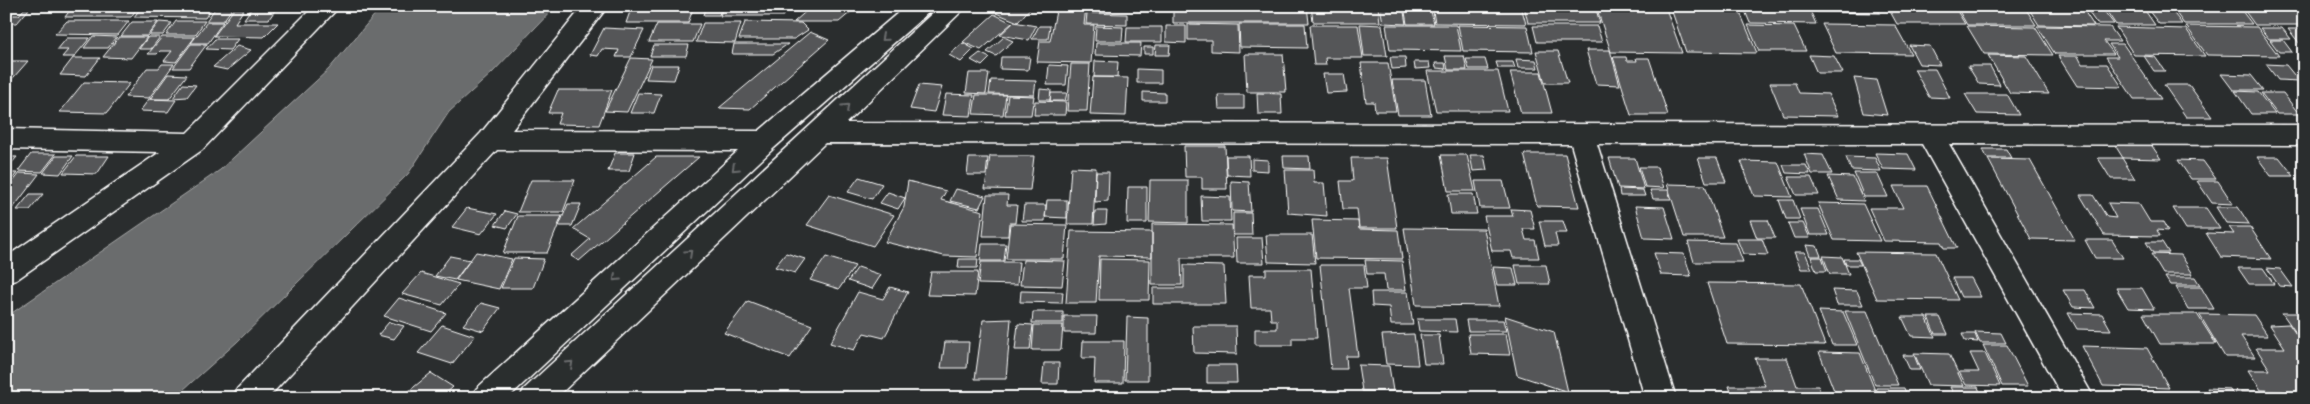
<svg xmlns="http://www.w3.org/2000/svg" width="2310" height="404" viewBox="0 0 2310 404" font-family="Itim,sans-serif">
<rect width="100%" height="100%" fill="#2a2d2e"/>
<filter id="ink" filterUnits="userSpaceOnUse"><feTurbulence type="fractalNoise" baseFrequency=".02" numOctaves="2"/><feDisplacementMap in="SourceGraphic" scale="10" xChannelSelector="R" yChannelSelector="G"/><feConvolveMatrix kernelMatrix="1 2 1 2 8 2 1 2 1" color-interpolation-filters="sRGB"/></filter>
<g filter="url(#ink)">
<path fill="#6a6c6d" stroke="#a6a7a7" d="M382 6H556L492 73 449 112 408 174 237 342 174 398H6V317L220 170 329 69Z"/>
<path fill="#555758" stroke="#fff" d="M73 6H103L101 8H137L131 17H65Z
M142 6H213L205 18 134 17Z
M217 6H234L223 21H206Z
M253 6H278L269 19H244Z
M632 6H694L688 23H626Z
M706 6H722L719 15H703Z
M723 6H786L783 16H720Z
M812 6H858L839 22H794Z
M1003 6H1032L1018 22 996 13Z
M1057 6H1086L1084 25H1094L1091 63 1037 62 1040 41H1050Z
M1173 6H1307L1309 23H1173Z
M1311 6H1378L1380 22H1313Z
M1380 6H1403L1406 24 1383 23Z
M1404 6 1430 7 1434 24H1407Z
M1432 6H1448V10H1498L1497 6H1521L1526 24 1435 23Z
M1524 6H1595L1600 23H1528Z
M1596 6H1665L1682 53 1611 52Z
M1670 6 1739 10 1757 53 1686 52Z
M1743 6H1808L1816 24 1750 23Z
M1814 6H1876L1880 13 1817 12Z
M1887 6H1954L1965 24H1897Z
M1956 6H2024L2036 25H1967Z
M2027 6H2081L2094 26 2039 25Z
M2084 6H2100L2114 24H2097Z
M2103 6H2142L2155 25H2116Z
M2145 6H2168L2182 24H2159Z
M2171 6H2238L2252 24H2184Z
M2241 6H2304V25H2255Z
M24 9H29L17 23H6V15H19Z
M234 9H244L235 23H278L264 37 214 36Z
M1087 13 1127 14V25L1086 24Z
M994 14 1012 23 981 50 963 42Z
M67 21H129L118 35 55 34Z
M176 21H205L195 35H166Z
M132 22H158L147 36H121Z
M159 22 172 23 163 35H149Z
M207 22H223L208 43H191Z
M745 22 801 23 808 30 794 39H739Z
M1014 22 1036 26 1029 40 1000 35Z
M703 23H741L735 43 696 42Z
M657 24H700L693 42H649Z
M1188 24 1238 25 1239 52 1211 51V40H1188Z
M1239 24H1305L1307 48 1240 47Z
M1360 24 1382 25 1387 56H1364Z
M1822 24 1895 25 1911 54 1836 53Z
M1310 25H1358L1363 58H1325L1326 65H1314Z
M1386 25H1456L1461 51 1390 50Z
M1458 25 1527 26 1533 52 1463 51Z
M1748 25 1794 26 1806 51H1759Z
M1039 26H1050L1048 39H1032Z
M1096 26 1123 27 1122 41H1095Z
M1166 26H1186V43L1166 42Z
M1533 26H1597L1602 42H1537Z
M1967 26 2035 27 2053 55 1984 54Z
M2037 26 2110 27 2120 41H2104L2114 54H2055Z
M2186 26 2257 27 2279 56 2207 55Z
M1127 27H1162V42H1126Z
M2116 27 2186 29 2205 56 2134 55Z
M604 28 644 30 631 57H616L619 50 602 49 598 56 590 55Z
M2260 28H2282L2291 39H2269Z
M2288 29H2304V49Z
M810 32 829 40 750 109 719 108Z
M93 36 117 37 108 48H84Z
M119 37H147L131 58 103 57Z
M148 37H160L151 49H139Z
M162 37H195L176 62 164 61 172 51H160L157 54H148Z
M1004 37 1013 41 996 56 987 52Z
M67 38H90L74 57H62L68 50H57Z
M215 39H238L230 50 206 49Z
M2270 40H2283L2292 52H2279Z
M963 43 974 49 961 62 949 55Z
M1096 43H1141L1140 56 1095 55Z
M191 44H207L189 68H173Z
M734 44H788L773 54H732Z
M2109 44H2123L2161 99H2134L2106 57H2118Z
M654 45H689L686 56H650Z
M1156 45H1170L1169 55H1155Z
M1909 45 1930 46 1940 65 1919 64Z
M237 46 251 50 227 70 213 67Z
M1144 47H1153V54H1144Z
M1586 50H1610L1620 85 1596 84Z
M1536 51H1558L1568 83H1545Z
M980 53 990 58 982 66 971 60Z
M1245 54H1283L1286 92H1247Z
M1809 55 1834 56 1843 73H1817Z
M1988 55 2026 56 2049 94 2010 93Z
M1445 56H1464L1467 70H1448Z
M2058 56H2078L2082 64H2107L2122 87 2077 86Z
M2144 56 2155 57 2165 71H2154Z
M1001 57H1030L1028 70 1000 69Z
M1390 57H1405L1406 68 1392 69Z
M1613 57H1626L1627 61H1637L1636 58H1649L1668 115H1631Z
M73 58H100L86 76 60 75Z
M631 58 652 59 627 112 605 111Z
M1466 59H1485L1488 69H1469Z
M1516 59 1536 60 1538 68H1518Z
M6 61H28L6 86Z
M1095 61 1118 62 1117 77H1094Z
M1414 62H1429L1430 68 1415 69Z
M1496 62H1513L1515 68H1498Z
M1361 63H1388L1396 111H1375L1374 102H1366Z
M1435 63H1445L1446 69 1436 68Z
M162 64H174L149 98 125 97 147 68H159Z
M1071 64H1090L1087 111H1067Z
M2266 64 2286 65 2299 81 2278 80Z
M651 65H679L674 80 646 79Z
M1049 65 1068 66 1066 85H1047Z
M1968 66H1990L2000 85 1979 84Z
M1137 69 1161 70V83H1137Z
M1914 69H1935L1950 98 1929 97Z
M1427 71H1498L1508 111H1436Z
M1510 72H1541L1552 113H1521Z
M969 73H989L986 94 966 93Z
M168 74 187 75 169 99H150Z
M1323 74H1344L1347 92 1326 93Z
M2221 74 2251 75 2263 90H2233Z
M1093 77 1128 78 1126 116 1090 115Z
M1854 78 1876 80 1887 115 1864 113Z
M991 80 1036 81 1034 95 989 94Z
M1392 80H1425L1431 115H1398Z
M84 82 130 83 107 113 60 112Z
M1770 83H1795L1799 93 1828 94 1838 116 1783 115Z
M183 84 196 85 187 97 173 98Z
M919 85 942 87 934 112 910 109Z
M2164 85H2189L2212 117H2186Z
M1040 89 1051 90 1050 100H1039Z
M558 90H612L599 125 557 124 561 113H548Z
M2235 91 2258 92 2275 114H2251Z
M1143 92 1165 93V101H1143Z
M638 93 661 94 654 113H630Z
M1051 93H1067L1065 101H1050Z
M1257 93 1281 94 1282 114H1258Z
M2261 93H2283L2299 114H2277Z
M946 94 974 95 971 116 942 115Z
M1965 94H2007L2019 115 1977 114Z
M976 95H1006L1003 115 973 114Z
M1008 95 1034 96 1031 115H1005Z
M1218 95H1244V109H1219Z
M149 99 176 100 168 112 140 111Z
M1035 101 1066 102 1065 115H1034Z
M2113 142 2150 143 2161 159 2123 158Z
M1184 146H1225L1227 189H1202V177H1185Z
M1983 149H2006L2011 158H1987Z
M615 153H635L629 171H608Z
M1875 153 1908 154 1916 170 1883 169Z
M31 154H56L42 172 18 171Z
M1524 154H1565L1579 207 1537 206Z
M1804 154 1823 155 1832 174H1812Z
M1441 155H1467L1475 191H1448Z
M1470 155H1484L1487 170 1473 171Z
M56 156H73L60 174 43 173Z
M76 156H109L97 174 63 173Z
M990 156H1034L1030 190 985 189Z
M1226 156H1249L1250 176 1227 175Z
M1283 156H1309L1310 169 1284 168Z
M6 157H17L10 165H6Z
M656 157H699L579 261 571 256 590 239 573 229Z
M1846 157 1875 158 1881 171 1851 170Z
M2257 157H2279L2294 176H2271Z
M969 158H988L986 175H967Z
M1351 158H1387L1397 228H1359L1357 209H1343L1340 181H1353Z
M1609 158H1635L1644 189 1618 188Z
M1698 158H1717L1726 182H1706Z
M2098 158H2122L2135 179H2111Z
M1252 159 1268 160V171L1252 170Z
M1988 159 2030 160 2075 240 2031 239Z
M2178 160 2203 161 2216 179H2191Z
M1741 161 1778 162 1792 197 1754 196Z
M1783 165H1806L1810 174 1786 173Z
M1071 167 1096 168 1093 224H1067Z
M1639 167H1657L1664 188 1645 187Z
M1285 170H1313L1314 183H1324L1327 216 1288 213Z
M1096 172H1109L1108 201 1095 202Z
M6 173H17L6 187Z
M20 173 39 174 14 207H6V191Z
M1854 173H1877L1888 197H1864Z
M1828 176 1853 177 1864 201 1839 200Z
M859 177 882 184 872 199 848 192Z
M1788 177H1811L1819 195H1796Z
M531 180H575L563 212H518Z
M1150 180H1188V223L1149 222Z
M908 181 946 191 941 200 983 211 977 257 944 256 885 242 904 207Z
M1231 181 1249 182 1251 212 1232 211Z
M1475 181H1503L1510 208H1480Z
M2197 181H2218L2233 204 2212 203Z
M1667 184 1705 185 1723 237H1684Z
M1893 186H1927L1957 248H1944L1941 242 1884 241 1869 208H1903Z
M1128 187H1147V223H1127Z
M956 189 985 196 979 208 950 201Z
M1619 189 1643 190 1645 196H1620Z
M1650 190H1668L1671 199H1653Z
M888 192 905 198 898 209 880 203Z
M30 194H43L30 210H17Z
M1448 194H1473L1477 214H1451Z
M829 195 894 215 873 246 807 225Z
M987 195H1008L1007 205H1017L1015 223H1009L1008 236H983Z
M2080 195H2093L2107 217 2116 218 2108 203 2139 204 2150 222H2163L2168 231 2157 230 2160 236 2104 235Z
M1201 196 1230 197 1231 221H1202Z
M1047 200H1067V218L1045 217Z
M1779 200H1793L1800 219H1786Z
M1818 203 1863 204 1880 241 1834 240Z
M568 204H581L572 226H559Z
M1024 205H1046L1045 221H1022Z
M1635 206 1664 207 1674 239 1644 238Z
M2216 207H2238L2249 224 2226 223Z
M467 208 497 214 481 234 452 227Z
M2173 208H2206L2220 229H2186Z
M1511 209 1530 210 1535 229H1523L1526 240H1535L1539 258H1513L1511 251H1492L1484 216H1513Z
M1800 209H1818L1829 235H1810Z
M505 211 517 214 507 228 495 225Z
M1095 211H1107L1106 224 1094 225Z
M1233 213H1251L1252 235H1233Z
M518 216H562L547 253H503Z
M1312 220 1358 221 1359 229 1398 230 1402 259 1316 258Z
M1750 220H1768L1775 238H1757Z
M1539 221H1563L1567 233H1555L1558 246H1545Z
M1788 223H1803L1810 238H1794Z
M1010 224 1067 225 1064 259H1006Z
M1152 224 1232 225 1234 258H1181L1182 285H1152Z
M2229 227H2250L2271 259 2221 257 2206 233 2234 234Z
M1404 228 1484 229 1499 306 1416 305Z
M1071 231 1152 232V257L1099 256 1096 303H1066Z
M1266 235H1312L1315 263 1268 262Z
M1236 238H1262L1264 263H1237Z
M1737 239H1762L1768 255 1743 254Z
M2085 240H2112L2123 258H2095Z
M1688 242 1736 243 1743 262H1694Z
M2146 242H2162L2169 253H2153Z
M982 244H1006L1004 261H980Z
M1806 245 1817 246 1821 256H1810Z
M476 252 512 259 499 289 456 280Z
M1794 252H1805L1812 269H1801Z
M1856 252 1936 253 1958 300 1877 299Z
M786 253 805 259 795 273 775 267Z
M1654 253 1684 254 1691 276 1661 275Z
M2151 254 2181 255 2193 274H2163Z
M450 256 470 260 455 280 435 276Z
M1823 256 1842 257 1849 274H1830Z
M826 257 855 266 839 289 810 280Z
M1811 257H1822L1827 271H1816Z
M514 258 544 259 533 288H501Z
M959 259H978L977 268H958Z
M1100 259 1150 260 1149 300H1099Z
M1844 259H1858L1861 265H1846Z
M1023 260 1065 261 1062 286 1020 285Z
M1365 260 1402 261 1406 290H1386L1384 274H1367Z
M981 262H1019L1017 285 978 284Z
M1184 265 1224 266 1226 304H1153V288H1184Z
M1320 265H1364L1367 288H1349L1358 356H1346L1347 369H1331Z
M1515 265H1546L1550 284H1519Z
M858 267 881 275 872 289 848 281Z
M1493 267 1513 268 1517 285H1497Z
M2238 268H2263L2274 284H2249Z
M2267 268 2280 269 2293 287 2279 286Z
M1266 269H1311L1317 338H1292V345H1255V329H1277V320H1271L1270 308H1251L1249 275H1266Z
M931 272H978L975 296 927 295Z
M421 273 459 284 442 305 402 294Z
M2165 277H2195L2200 285H2170Z
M1952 278H1971L1981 297H1961Z
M1707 283 1801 284 1825 345 1727 344Z
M890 287 908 292 884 338 864 333 854 350 830 343 858 292 883 299Z
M2176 287H2201L2214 309H2188Z
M2116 288H2142L2154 309 2128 308Z
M1832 290 1857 291 1863 305H1837Z
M2063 290H2085L2095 308 2073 307Z
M1021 291 1063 292 1062 303 1020 302Z
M1371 292H1408L1413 325H1391L1389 307 1372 306Z
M399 298 446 313 431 331 384 316Z
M748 301 812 325 790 358 724 333Z
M481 303 500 308 483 331 463 325Z
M1819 311 1843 312 1857 345H1832Z
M1845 311H1867L1898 385H1875Z
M1033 312H1063V323H1032Z
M2068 313 2102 314 2111 330 2077 329Z
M2282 313H2304V344Z
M2143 314H2197L2216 344H2160Z
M2199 314 2254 315 2268 336H2241L2255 357H2225Z
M1064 316H1097L1096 333H1064Z
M1505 316 1554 332 1568 392 1517 375Z
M1127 317 1148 318V380H1125Z
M1902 317H1926L1935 337 1911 336Z
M1928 317H1940L1948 334H1935Z
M1011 319 1006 379H975L983 320Z
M1417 319H1455L1457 332 1419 331Z
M1466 320H1503L1506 331H1468Z
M389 322 404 326 394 339 378 335Z
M1018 324 1033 325 1030 350H1015Z
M2289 324 2304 346V398H2288L2283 391 2261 390 2248 370H2270L2256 348H2285L2270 325Z
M442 325 475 336 452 364 418 353Z
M1034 325H1063L1061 350H1032Z
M1193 326H1236L1237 354 1194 353Z
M1975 332 2001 333 2006 343H1980Z
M1414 334 1418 365 1386 364 1382 335Z
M1468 334H1506L1510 355 1471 354Z
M1962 334H1975L1978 342 1965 341Z
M1420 335H1439L1443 364H1424Z
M1083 341H1124L1123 383H1094L1095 358H1082Z
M945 342H969L967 368H941Z
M1983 345H2007L2028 386H2002Z
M2082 346 2147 348 2169 388 2103 386Z
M1819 352 1860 353 1878 398H1837Z
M1914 353 1949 354 1964 386 1928 385Z
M1970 353H1985L2000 386 1966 385 1959 372H1979Z
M1903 355H1914L1920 370H1910Z
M1755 358H1787L1797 386H1818L1823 398H1733L1729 386H1765Z
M1044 363H1059L1058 384H1042Z
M1207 365H1236L1237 383H1207Z
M1358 365 1389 366 1393 391H1362Z
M431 373 453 387 441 398 403 396Z
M1950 387H1978L1981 395H1954Z
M1876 388H1904L1908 398H1880Z
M2207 388 2230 389 2235 398H2212Z
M338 392 355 398H333Z
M2234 392 2258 393 2261 398H2237Z
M2172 394H2194L2196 398H2174Z"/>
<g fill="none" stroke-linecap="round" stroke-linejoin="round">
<g stroke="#fff" stroke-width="3">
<path id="minor" d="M314 6H340L202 150 16 280 6 283V257L160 152 6 149V129L187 133Z
M583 6H608L512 130 759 131 906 6H933L929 12 774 148 508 398H472L476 389 738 151 497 150 268 398H233L237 389 481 133Z
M940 6H967L846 123 2304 125V145L1949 144 2094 398H2063L1922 144H1597L1676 398H1645L1571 144 825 143 556 398H520L524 389Z"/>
</g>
<use href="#minor" fill="#2a2d2e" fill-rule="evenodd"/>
</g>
<defs><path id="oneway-chevron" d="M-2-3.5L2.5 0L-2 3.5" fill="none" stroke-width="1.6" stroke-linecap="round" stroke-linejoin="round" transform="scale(1.25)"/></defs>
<g stroke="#6a6c6d">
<use href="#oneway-chevron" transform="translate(884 38) rotate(139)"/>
<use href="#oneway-chevron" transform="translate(846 107) rotate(-43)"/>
<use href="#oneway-chevron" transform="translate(735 168) rotate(137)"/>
<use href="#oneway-chevron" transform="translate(689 253) rotate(-43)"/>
<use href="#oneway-chevron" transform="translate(616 278) rotate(137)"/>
<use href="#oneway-chevron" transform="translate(570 364) rotate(-43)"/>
</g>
</g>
<rect width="2310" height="404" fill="none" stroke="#2a2d2e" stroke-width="25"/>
<rect x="12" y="12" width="2285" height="379" fill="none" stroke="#fff" stroke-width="2" filter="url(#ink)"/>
</svg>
